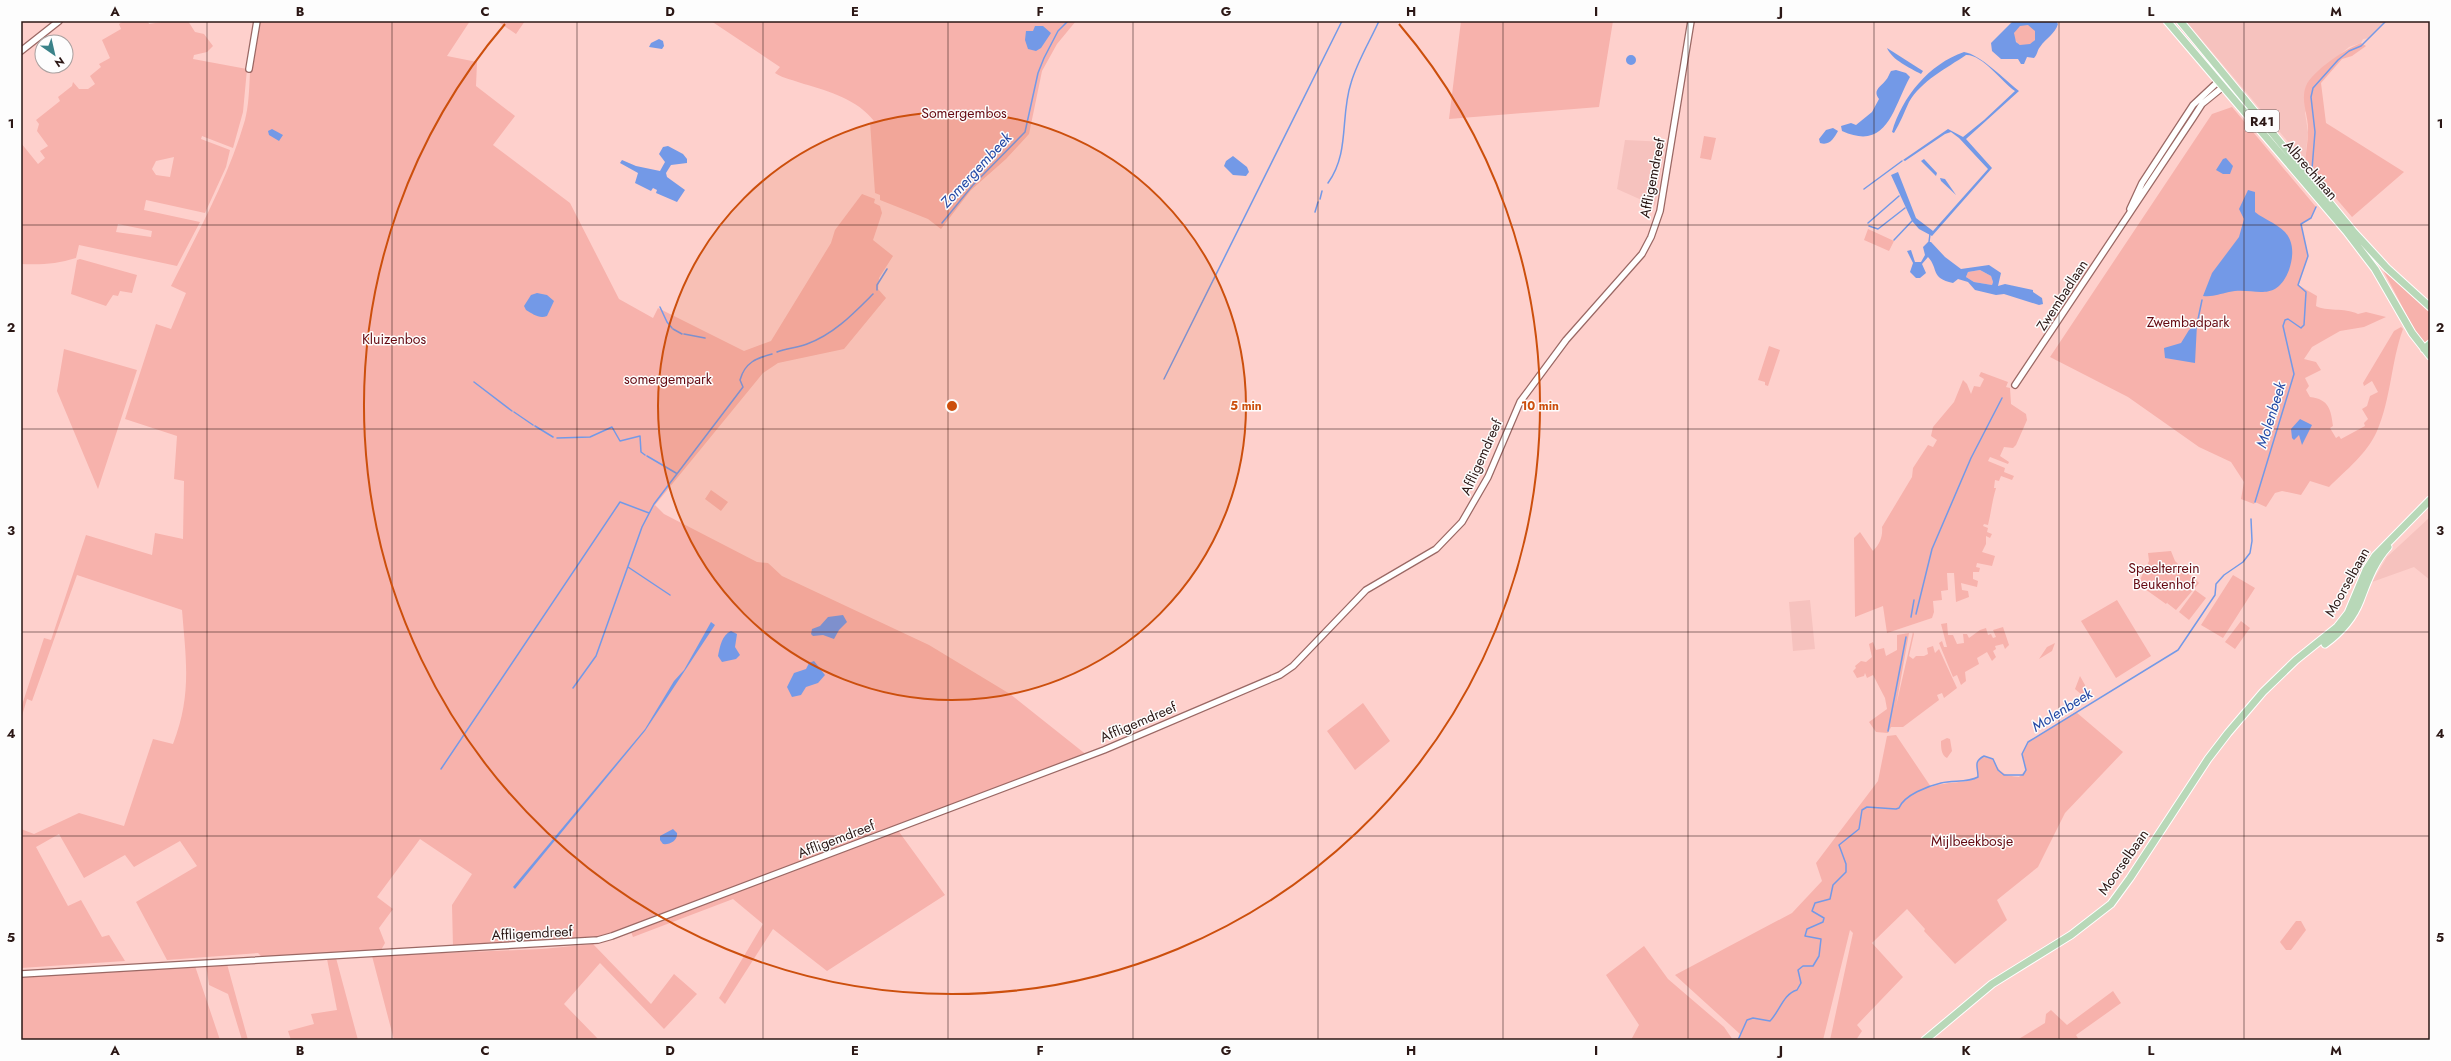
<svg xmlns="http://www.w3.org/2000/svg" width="2451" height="1061" viewBox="0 0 2451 1061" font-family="Jost,sans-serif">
<rect width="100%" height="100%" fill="#fed0cc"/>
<path fill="#f6c2be" d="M2186 21H2386L2370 38 2363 39 2361 43 2349 47 2321 70 2305 113 2308 132 2305 162Z
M1625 140 1666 142 1655 206 1617 189Z
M2430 517V580L2414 567 2372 582 2387 557Z
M1810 600 1815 649 1793 651 1789 602Z"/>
<path fill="#f7b2ac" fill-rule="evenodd" d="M124 21H148L149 24 168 21H188L195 32 204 34 213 46 207 52 194 55 193 59 247 69 243 112 233 148 202 136 201 139 230 150 226 167 205 213 146 200 144 210 200 222 177 266 79 245 76 258C57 264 41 265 21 264V143L38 164 45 158 40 151 48 146 37 131 39 124 36 120 60 101 58 97 72 86 73 82 79 89H88L95 84 90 76 101 67 99 64 110 58 102 40 121 29 119 24ZM174 157 170 177 156 175 152 169 156 161ZM118 224 152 231 151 237 116 232Z
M259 21H470L447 56 477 62 476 86 515 116 493 145 570 203 619 299 653 318 658 308 744 351 771 341 831 243 835 230 862 194 875 199 874 203 880 206 882 213 873 240 893 256 879 278 878 289 886 298 844 349 778 363 763 373 655 505 664 514 757 562 768 563 782 576 929 645 1010 694 1088 756 897 829 945 895 827 971 773 929 725 1004 719 998 763 924 733 899 633 937 631 932 869 841 618 934 585 942 453 947 452 905 472 874 420 839 377 897 393 909 379 928 385 943 381 950 264 959 258 953 167 960 136 902 197 866 180 841 134 867 125 855 84 878 59 834 36 847 68 906 81 900 102 937 109 935 125 961 21 968V829L34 834 79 813 124 826 153 739 173 744C192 695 186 660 182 610L77 575 32 701 27 699 21 719V708L44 638 51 640 86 535 152 555 155 533 183 539 184 481 174 479 177 436 125 419 156 324 171 329 186 293 171 286C198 232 228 179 245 120 253 90 246 50 259 21Z
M497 21H525L516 34Z
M711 21H1076L1057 44 1042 71 1029 134 1006 159 971 190 941 229 928 219 880 200V195L875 193 870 122 874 121C858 100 829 91 804 84 794 80 784 79 775 73L780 67Z
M1461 21H1613L1599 107 1449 119Z
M2014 35a11 11 0 1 1 22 0a11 11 0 1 1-22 0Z
M2361 43 2366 46 2352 56 2342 59 2321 83 2326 123 2404 172 2352 217 2305 162C2306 151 2308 141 2308 131 2309 116 2300 101 2306 86 2312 71 2347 48 2361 43Z
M2232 107 2316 207 2311 218 2301 224 2308 256 2298 285 2317 296 2316 306C2326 312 2344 307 2358 314L2366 312 2386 317 2364 327 2340 331 2312 347 2304 359 2316 362 2321 370 2305 378 2309 386 2306 390 2310 397C2329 399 2331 410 2333 426L2330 428 2336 438 2339 436 2341 439 2365 426 2364 423 2368 419 2362 409 2367 406 2370 396 2378 392 2372 381 2364 386 2363 383 2394 331 2401 327 2403 329C2391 362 2391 399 2377 431 2367 454 2346 470 2329 487L2310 481 2301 495 2282 491 2275 493 2266 507 2255 502 2254 504 2241 499 2244 482 2231 462 2199 447 2128 397 2050 357 2212 114Z
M1704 136 1716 138 1711 160 1700 158Z
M1868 229 1894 241 1889 251 1864 240Z
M80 259 137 275 132 293 120 291 118 296 113 295 106 306 71 294 77 260Z
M1980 270 1991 276 1993 282 1992 285 1974 282 1966 277 1968 272Z
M2383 270 2430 310V338L2424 343 2413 332 2410 321Z
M1769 346 1780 350 1768 386 1765 385V382L1758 380Z
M64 349 137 370 98 489 57 391Z
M1981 372 2008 382 2006 387 2010 388 2011 404 2026 414 2027 420 2016 445 2013 448 2004 447 2000 456 2009 462 2008 464 1990 457 1988 461 2005 468 2004 472 2014 476 2012 480 2001 476 1999 481 1995 480 1994 488H1996C1992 501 1991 513 1988 525L1984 524 1983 526 1988 528 1987 532 1992 534 1990 538 1986 536V544L1982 552 1995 556 1992 566 1977 563 1976 567 1980 568 1979 572H1973V579L1978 581 1977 587 1961 583 1962 590 1968 591 1969 597 1956 602 1954 573H1947L1948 590 1941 591 1942 600 1933 601 1934 612 1932 618 1887 633 1883 606 1855 617 1854 538 1860 532 1873 551C1880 544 1883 536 1882 527L1912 477 1913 468 1928 445 1933 447 1937 440 1931 436 1933 427 1954 402 1963 380 1967 384 1971 394 1974 386 1980 387 1984 379 1979 376Z
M711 490 728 502 721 511 705 499Z
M2171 551 2175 561 2199 583 2176 610 2167 603 2170 599 2166 604 2138 584 2149 561 2148 553Z
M2233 575 2255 588 2223 638 2201 625Z
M2195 590 2206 598 2189 620 2179 612Z
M2117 600 2151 656 2116 678 2081 621Z
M2241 621 2250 628 2235 649 2225 642Z
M1947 623 1948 635H1953L1957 644 1964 643 1963 634H1967L1969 638 1980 630 1986 628 1988 635 1991 634 1993 638 1996 637 1993 630 2003 627 2009 645 2005 649 2003 644 1995 646 1996 649 1993 651 1996 657 1992 661 1987 652 1977 658 1979 664 1965 672 1966 681 1961 685 1957 675 1953 677 1939 643 1942 641 1944 647H1947L1941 624Z
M1913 632 1914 634 1909 656 1913 659 1916 656H1924L1928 654 1927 648 1933 646 1935 653 1939 649 1957 688 1944 698 1942 693 1937 695 1939 700 1903 727H1891L1888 733 1876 732 1869 722 1887 709 1885 698 1873 675 1867 678 1865 673 1864 676 1857 678 1853 671 1856 668 1855 666 1861 661 1866 662 1872 657 1869 644 1873 642 1876 650 1884 648 1886 656 1897 650V635L1909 633 1896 706Z
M2055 643 2052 651 2039 659 2047 647Z
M2080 676 2085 685 2086 693 2082 695 2075 689Z
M1363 703 1390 741 1355 770 1327 731Z
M2076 712 2123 752 2065 813 2038 867 1997 900 2007 920 1955 964 1924 931 1925 929 1907 909 1872 943 1903 977 1857 1025 1862 1031 1856 1040H1830L1853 933 1850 930 1823 1040H1740V1034L1675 975 1792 913 1822 881 1816 863 1878 781 1887 736 1896 735 1931 787C1945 781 1968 784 1978 777 1978 766 1973 762 1984 756L1993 759C1999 772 2004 776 2019 777L2026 770 2022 754 2028 742Z
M1947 738 1950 739 1952 751 1947 758C1941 755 1941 747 1941 741Z
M2296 921H2301L2306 930 2291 950H2286L2280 942Z
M593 944 651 1004 674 974 697 994 664 1029 600 963 564 1004 599 1040H394L372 956 542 949Z
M1644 946 1668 979 1724 1027 1733 1040H1631L1639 1025 1606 975Z
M336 958 358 1040H291L288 1031 314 1024 311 1014 337 1010 327 959Z
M227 964 248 1040H242L228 994 209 985 206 965Z
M195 966 220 1040H21V976Z
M2113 991 2121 1003 2076 1035 2079 1040H2017L2045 1023 2046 1014 2051 1010 2067 1025Z"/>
<path fill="#7399e7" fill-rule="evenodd" d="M2013 21H2056L2058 24C2055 34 2046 38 2040 47 2037 50 2038 54 2034 58L2027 57 2024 64H2021L2018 59H2001L1992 51 1991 43ZM2028 25 2035 31V40L2030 44 2020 45 2016 42 2014 33 2020 26Z
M1035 26H1043L1051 33 1041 48 1036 51 1028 49 1025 40 1026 31H1033Z
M659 39 663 41 664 46 662 49 649 47 651 43Z
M1887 48 1923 71 1921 74C1910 68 1892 60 1887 48Z
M1964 52C1980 54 2005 80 2019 91L1966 139 1992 168 1932 236 1919 229 1912 221 1891 175 1898 172 1916 218 1933 231 1988 169 1959 138 1951 132 1945 134 1905 161 1903 160 1948 129 1963 137 1984 120 2015 91C2002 82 1982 54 1966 55 1947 68 1921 81 1909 102 1904 113 1900 123 1894 133L1892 132C1902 97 1929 64 1964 52Z
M1626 60a5 5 0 1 1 10 0a5 5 0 1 1-10 0Z
M1896 70 1906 73 1910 77C1893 107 1888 152 1842 131L1841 126 1851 123 1856 125 1872 112 1879 99C1872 90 1881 87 1886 80 1888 78 1889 74 1891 71Z
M1833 128 1838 131C1834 138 1830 146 1820 143L1819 139 1826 130Z
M272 129 283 135 279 141 269 135 268 131Z
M668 146 683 154 687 159V163L671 165 666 173 667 177 685 190 677 202 656 193 657 190 653 188 651 191 635 183 638 173 620 163 622 160 636 166 660 171 665 162 659 154 663 147Z
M1233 156 1247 167 1249 172 1246 176 1233 175 1224 166 1226 161Z
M2226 158 2233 166 2230 174H2223L2216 170 2223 159Z
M1924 159 1937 173 1936 176 1921 161Z
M1940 178 1945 179 1956 195 1941 181Z
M2248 190 2255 192V212C2266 221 2285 226 2290 240 2294 250 2292 261 2289 270 2275 305 2253 286 2229 292 2219 294 2214 297 2203 296L2212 273 2239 237 2244 219 2239 209Z
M1928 242H1931L1945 257 1961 269 1989 265 2001 273 1998 286 2005 284 2033 290V292L2042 298 2043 304 2039 305 2004 294 1996 295 1975 290 1968 282 1958 279 1953 283C1930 278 1939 269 1928 257L1922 264 1926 273 1920 278H1916L1910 272 1913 263 1907 251 1911 250 1915 262H1921L1925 255 1923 247ZM1980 270 1991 276 1993 282 1992 285 1974 282 1966 277 1968 272Z
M537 293 547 295 554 301 547 316C539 319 533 314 526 310L524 306 531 295Z
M2197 324 2195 363 2165 358 2164 348 2181 343 2189 330Z
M2300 419 2312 425 2302 445 2299 435 2294 440 2292 438 2291 429Z
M843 615 847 622 839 630 834 639 823 635 813 636 811 634 812 629 820 626 828 617Z
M711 622 715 625 645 731 515 889 513 887 645 729 674 681 684 670Z
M731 631 737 634 735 647 740 655 736 659 722 662 718 656C720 646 722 635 731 631Z
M814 661 825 675 818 683 806 687 801 695 792 697 787 687 794 673 806 669 809 663Z
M673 829 677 833C678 840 670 845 663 844L660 840V836Z"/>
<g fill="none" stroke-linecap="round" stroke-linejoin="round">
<path stroke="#7399e7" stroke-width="1.5" d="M2312 169 2315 132 2311 97 2313 88 2338 60 2349 51 2361 46 2386 21
M1328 183C1350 153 1340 116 1351 83 1357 62 1370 41 1379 21
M1864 189 1902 161
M1320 199 1322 191
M1315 212 1318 202
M942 223 973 185 1025 132 1038 73 1044 58 1058 31 1068 21
M1868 223 1899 196
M1869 226 1878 229 1905 208
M1894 240 1912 221
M1929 242 1930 234
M877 290V285L887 269
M660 307 667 322 672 328
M2197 324 2202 300
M673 329 682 334
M684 334 705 338
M777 352C787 348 797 348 807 344 834 334 853 314 873 294
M1164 379 1342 21
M474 382 512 411
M514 412 533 425
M535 426 553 437
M557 438 590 437 612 427 620 441 640 436 641 452 645 455
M647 456 676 473
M2255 502 2294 374 2283 326 2285 320 2288 319 2301 328 2304 325 2306 292 2298 285 2308 256 2301 224 2311 218 2316 207
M654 504 743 387 740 380C745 362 757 358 772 354
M628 567 670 595
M1916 614 1932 549 1971 458 2002 398
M1911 617 1914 600
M573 688 596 656 642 527 654 504
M1888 731 1906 637
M441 769 620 502 649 513
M1738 1040 1747 1020 1753 1018 1770 1021C1780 1011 1783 994 1797 990L1801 983 1798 970 1803 966H1813L1819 956 1821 939 1805 936 1807 929 1823 922 1824 918 1812 911 1815 903 1830 899 1833 885 1846 872V864L1839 845 1859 829 1862 810 1867 807 1896 809 1899 808C1904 795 1928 786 1941 783 1954 780 1967 783 1978 777 1978 766 1973 762 1984 756L1993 759 1998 770 2004 775H2023L2026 770 2022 754 2028 742 2178 650 2215 595 2216 584 2224 575 2243 562 2250 553 2252 541 2251 519"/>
<g stroke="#9a6864" stroke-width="8">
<path id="minor" d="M21 51 59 21
M249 69 257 21
M2130 209 2142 183 2193 105 2224 76
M2015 385 2193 118 2202 104 2229 82
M21 974 598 940 612 936 1104 750 1280 675 1293 666 1366 590 1436 549 1462 522 1488 477 1520 402 1566 340 1642 254 1651 237 1660 211 1691 21"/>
</g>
<g stroke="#fff" stroke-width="9">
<path id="major" d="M2167 21 2346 231 2375 269 2412 333 2430 356
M2180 21 2353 231 2387 268 2430 307
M2424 349 2430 344
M2325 644C2340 633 2353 619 2360 601 2367 583 2374 562 2388 547
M1925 1040 1992 984 2071 935 2111 904 2130 878 2208 759 2228 733 2263 692 2296 660 2337 627 2348 613 2366 570 2375 556 2430 500"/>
</g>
<use href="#minor" stroke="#fff" stroke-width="5.5"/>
<use href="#major" stroke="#b8d8b8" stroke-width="7"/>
</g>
<path fill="none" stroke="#2b1715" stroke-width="1" stroke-opacity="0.55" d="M207 21V1040M392 21V1040M577 21V1040M763 21V1040M948 21V1040M1133 21V1040M1318 21V1040M1503 21V1040M1688 21V1040M1874 21V1040M2059 21V1040M2244 21V1040M21 225H2430M21 429H2430M21 632H2430M21 836H2430"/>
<circle cx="952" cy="406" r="294" fill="#cc4f0d" fill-opacity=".12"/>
<g fill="none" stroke="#cc4f0d" stroke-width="2">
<circle cx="952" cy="406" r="294"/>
<path d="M1399 24A588 588 0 1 1 505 24"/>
</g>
<g text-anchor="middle" stroke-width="3" stroke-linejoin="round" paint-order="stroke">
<rect fill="#fdfdfd" stroke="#6a5c5b" stroke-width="1" x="2245" y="110" width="34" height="22" rx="3"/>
<g font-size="13" font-weight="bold" fill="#2b1715">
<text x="2262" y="126">R41</text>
</g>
<g font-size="14" fill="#650911" stroke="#fdfdfd">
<text x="964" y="118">Somergembos</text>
<text x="2188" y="327">Zwembadpark</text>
<text x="394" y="344">Kluizenbos</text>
<text x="668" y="384">somergempark</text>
<text x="2164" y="573">Speelterrein<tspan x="2164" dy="16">Beukenhof</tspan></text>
<text x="1972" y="846">Mijlbeekbosje</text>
</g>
<g font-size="14" fill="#2b1715" stroke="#fdfdfd">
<text transform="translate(2311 170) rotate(49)" y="5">Albrechtlaan</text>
<text transform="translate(1652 178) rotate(-79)" y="5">Affligemdreef</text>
<text transform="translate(2062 295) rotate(-57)" y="5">Zwembadlaan</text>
<text transform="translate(1481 457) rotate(-66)" y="5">Affligemdreef</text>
<text transform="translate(2347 582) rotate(-61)" y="5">Moorselbaan</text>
<text transform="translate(1138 722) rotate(-23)" y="5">Affligemdreef</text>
<text transform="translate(836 839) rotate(-21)" y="5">Affligemdreef</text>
<text transform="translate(2123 862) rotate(-55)" y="5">Moorselbaan</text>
<text transform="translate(532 933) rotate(-3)" y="5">Affligemdreef</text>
</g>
<g font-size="15" font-style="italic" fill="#2449a5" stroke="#fdfdfd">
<text transform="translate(976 170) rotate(-47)" y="5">Zomergembeek</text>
<text transform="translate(2271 415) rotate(-73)" y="5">Molenbeek</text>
<text transform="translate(2062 710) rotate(-32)" y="5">Molenbeek</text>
</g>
</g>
<circle cx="952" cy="406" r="6" fill="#cc4f0d" stroke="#fdfdfd" stroke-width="2"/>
<g font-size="12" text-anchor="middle" font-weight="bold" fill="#cc4f0d" stroke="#fdfdfd" stroke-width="3" stroke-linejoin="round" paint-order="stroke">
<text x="1246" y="410">5 min</text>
<text x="1540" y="410">10 min</text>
</g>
<rect width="2451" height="1061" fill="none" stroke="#fdfdfd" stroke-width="44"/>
<g transform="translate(54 54) rotate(146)"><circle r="19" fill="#fdfdfd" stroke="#a9a1a0"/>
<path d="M0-3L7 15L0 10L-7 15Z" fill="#3a8289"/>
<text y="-6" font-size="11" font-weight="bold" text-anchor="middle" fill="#2b1715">N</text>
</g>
<rect x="22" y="22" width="2407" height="1017" fill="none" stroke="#2b1715" stroke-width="1.5"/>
<g font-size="13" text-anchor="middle" font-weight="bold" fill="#2b1715">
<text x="115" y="16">A</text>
<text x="300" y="16">B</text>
<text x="485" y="16">C</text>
<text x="670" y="16">D</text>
<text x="855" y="16">E</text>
<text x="1040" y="16">F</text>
<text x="1226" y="16">G</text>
<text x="1411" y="16">H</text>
<text x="1596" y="16">I</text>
<text x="1781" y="16">J</text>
<text x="1966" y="16">K</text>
<text x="2151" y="16">L</text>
<text x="2336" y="16">M</text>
<text x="11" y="128">1</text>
<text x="2440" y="128">1</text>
<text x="11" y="332">2</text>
<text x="2440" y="332">2</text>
<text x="11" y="535">3</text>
<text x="2440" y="535">3</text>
<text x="11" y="738">4</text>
<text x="2440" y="738">4</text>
<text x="11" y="942">5</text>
<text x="2440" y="942">5</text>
<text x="115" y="1055">A</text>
<text x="300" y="1055">B</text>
<text x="485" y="1055">C</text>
<text x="670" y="1055">D</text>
<text x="855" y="1055">E</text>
<text x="1040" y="1055">F</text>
<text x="1226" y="1055">G</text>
<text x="1411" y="1055">H</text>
<text x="1596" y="1055">I</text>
<text x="1781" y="1055">J</text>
<text x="1966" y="1055">K</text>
<text x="2151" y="1055">L</text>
<text x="2336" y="1055">M</text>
</g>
</svg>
